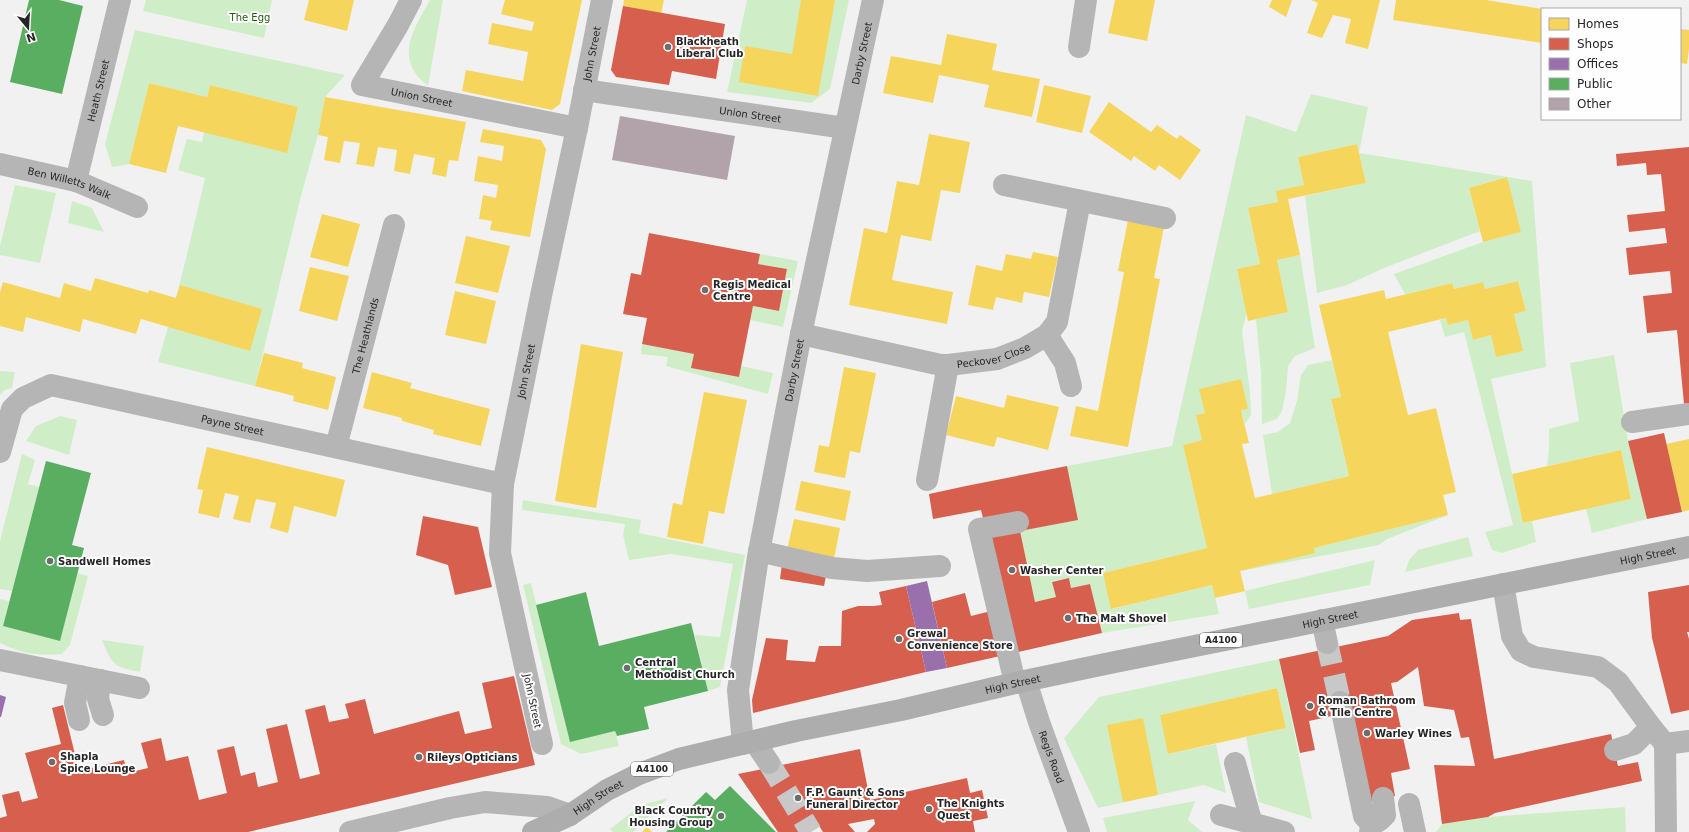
<svg xmlns="http://www.w3.org/2000/svg" width="1689" height="832" viewBox="0 0 1689 832" font-family="'DejaVu Sans',sans-serif">
<rect width="100%" height="100%" fill="#f1f1f2"/>
<path fill="#cfeec8" d="M146 0H272L264 38 143 11Z
M430 0H443L428 86C393 59 413 30 430 0Z
M747 0H849L830 89 811 103 727 92Z
M135 30 345 75 325 97 318 135 301 196 255 386 158 362C176 301 191 240 205 178L178 170 187 139 202 142 204 132 287 152 298 107 210 85 207 97 149 83 129 164 112 167 105 144Z
M1311 94 1368 107 1359 153 1532 181 1546 367 1491 379 1523 523 1532 521 1536 542 1502 553 1492 550 1485 532 1513 525 1464 332 1445 337 1440 320 1446 318 1448 325 1468 320 1473 340 1491 335 1496 357 1522 351 1514 314 1526 311 1518 281 1485 289 1483 282 1454 289 1452 283 1405 294 1394 274 1483 242 1521 232 1506 177 1469 188 1480 231 1384 268 1347 285 1317 293 1305 196 1366 183 1357 144 1298 157 1304 185 1278 202 1248 209 1260 264 1237 269 1247 312 1242 331 1250 392 1251 415 1245 424 1241 410V379L1200 389 1205 413 1196 415 1202 440 1183 445 1207 548 1103 573 1112 609 1212 585 1219 614 1102 633 1090 584 1071 588 1069 578 1052 581 1056 597 1035 602 1020 531 1077 520 1067 466 1172 446 1246 115 1296 132Z
M15 185 56 193 40 263 0 255V246Z
M72 201 92 208 104 232 68 223Z
M760 254 798 261 783 327 750 320 753 306 779 311 787 269 758 264Z
M1300 255 1315 348 1295 356 1288 366 1286 391 1282 411 1277 419 1262 424 1261 373 1256 319 1288 312 1277 260Z
M642 344 694 354 692 368 739 377 741 366 773 373 768 394 666 366 668 357 641 354Z
M1614 355 1628 441 1647 519 1592 533 1586 509 1631 499 1621 450 1547 466 1549 450V429L1579 421 1570 363Z
M1332 360 1341 397 1331 400 1349 476 1272 494 1263 435 1278 432 1290 423 1297 401 1301 375 1308 365Z
M0 371 15 372 12 388 5 390 0 395Z
M60 416 77 420 69 455 26 441 36 426Z
M22 454 35 460 28 484 39 487 12 591 0 589V541Z
M523 500 641 520 639 533 745 555 720 687 708 691 695 635 720 637 733 564 671 554 629 560 623 535 625 524 522 510Z
M1448 515 1387 539 1379 545 1240 571 1314 548Z
M1468 537 1473 556 1405 572 1409 560 1418 550Z
M1375 560 1370 585 1249 609 1245 591Z
M77 573 88 576 70 645 62 654C36 656 23 654 0 643V599L9 601 3 626Z
M531 583 570 741 615 731 619 746 581 754 561 744 523 585Z
M102 640 144 646 140 672C114 667 112 665 102 640Z
M1279 659 1312 819 1259 802 1246 737 1286 728 1277 688 1160 715 1169 754 1216 744 1226 793 1204 785 1098 808 1064 738 1099 697Z
M668 798 633 832H613L610 829 632 812 645 804Z
M1195 801 1188 820 1202 832H1107L1103 818Z
M1625 807 1626 832H1436L1442 824 1488 817Z"/>
<path fill="#f6d55c" d="M309 0H354L347 31 304 20Z
M505 0H582L560 104 552 110 462 91 466 70 523 81 528 52 488 44 492 23 532 31 534 22 501 14Z
M624 0H664L661 14 623 6Z
M801 0H835L818 96 739 82 745 46 792 54Z
M1115 0H1155L1147 41 1108 33Z
M1272 0H1292L1286 17 1269 7Z
M1311 0H1380L1368 49 1345 43 1351 19 1333 15 1322 38 1307 33 1318 3Z
M1396 0H1486L1542 9V43L1393 20Z
M1680 29 1689 30V49L1687 64 1680 63Z
M947 34 997 44 992 70 1040 79 1032 117 984 107 989 85 939 75 933 103 883 93 891 56 941 65Z
M149 83 207 97 210 85 298 107 287 153 178 126 166 173 129 164Z
M1044 85 1091 96 1082 133 1036 122Z
M325 97 466 122 458 161 449 160 446 177 432 174 435 158 414 154 410 174 394 171 397 150 378 147 374 167 356 164 360 143 344 141 340 163 324 160 328 137 318 135Z
M1109 102 1151 132 1157 125 1177 139 1180 135 1201 150 1180 180 1159 165 1155 171 1134 156 1131 161 1089 132Z
M483 129 541 140 546 149 530 237 490 230 492 221 479 219 483 195 496 198 498 185 474 181 478 156 502 161 504 146 480 142Z
M929 134 970 142 960 193 941 190 931 241 901 235 892 280 953 292 947 324 849 305 864 228 887 233 897 181 919 185Z
M1357 144 1366 183 1288 199 1300 255 1277 260 1288 312 1248 321 1237 269 1260 264 1248 208 1278 202 1276 191 1304 185 1298 157Z
M1507 177 1521 232 1483 242 1469 188Z
M322 214 360 224 348 267 310 257Z
M1128 220 1164 227 1154 278 1160 279 1128 447 1070 436 1076 406 1098 411 1124 272 1118 271Z
M466 236 510 246 498 293 455 283Z
M1033 252 1058 257 1049 297 1024 292 1022 303 996 297 993 310 968 305 976 265 1002 271 1006 254 1031 259Z
M310 267 349 276 337 321 299 311Z
M95 278 148 293 149 290 176 298 180 285 262 309 250 351 141 319 136 334 83 319 80 332 26 317 23 332 0 326V293L3 282 60 298 64 283 91 291Z
M1518 281 1526 311 1514 314 1523 351 1496 357 1491 335 1473 340 1468 320 1448 325 1446 318 1388 332 1408 415 1436 408 1456 492 1443 495 1448 515 1314 548 1315 553 1240 571 1245 591 1215 598 1212 585 1111 609 1103 573 1207 548 1183 445 1202 440 1196 415 1205 413 1199 389 1241 379 1248 409 1241 410 1249 443 1242 444 1255 498 1349 476 1331 399 1341 397 1319 305 1384 290 1386 299 1452 283 1454 289 1483 282 1485 289Z
M455 291 496 301 486 344 445 335Z
M581 344 623 352 596 508 555 501Z
M264 353 303 363 302 368 336 377 328 410 293 401 294 396 255 386Z
M844 367 876 373 860 453 850 451 845 478 814 472 819 445 829 447Z
M372 372 412 383 410 388 490 409 481 446 433 434 434 430 402 421V418L363 408Z
M704 392 747 400 724 514 709 511 703 544 667 537 673 503 682 505Z
M1007 395 1059 407 1048 450 997 437 994 447 946 435 956 396 1004 408Z
M1689 439V510L1682 512 1666 444Z
M207 447 345 480 336 517 294 506 288 533 270 528 276 503 256 499 250 523 233 519 239 496 225 493 219 518 198 513 203 490 197 489Z
M1621 450 1631 499 1523 523 1512 474Z
M801 481 851 491 845 521 795 510Z
M794 519 840 528 834 559 787 550Z
M1277 688 1286 728 1168 754 1160 715Z
M1143 718 1158 795 1123 802 1107 725Z
M647 827 652 832H642Z"/>
<path fill="#d6604d" d="M623 6 725 24 716 79 672 71 669 85 616 77 611 70Z
M1689 147V403L1684 404 1677 330 1647 333 1643 296 1672 293 1670 271 1629 275 1626 248 1667 243 1665 228 1629 232 1627 215 1665 211 1661 174 1647 175 1646 163 1617 166 1616 154Z
M649 233 760 254 758 264 787 269 779 311 753 306 739 377 691 368 694 354 642 344 647 318 623 314 631 273 641 275Z
M1664 433 1682 512 1647 519 1628 441Z
M1067 466 1078 520 1020 531 1035 602 1056 597 1052 582 1069 578 1071 588 1090 584 1102 633 947 668 932 602 965 593 971 616 991 611 983 518 981 510 933 519 929 494 966 486Z
M423 516 478 527 492 587 455 595 448 565 416 555Z
M782 564 827 571 824 586 780 579Z
M1689 585V632H1687L1689 639V710L1671 714 1652 638 1648 592Z
M906 586 926 672 753 713 752 700 766 638 788 640 786 660 815 662 819 646H841L842 611 858 606H873L882 605 879 592Z
M1459 613 1460 620 1471 619 1494 759 1611 734 1618 766 1638 762 1642 781 1495 813 1488 817 1442 824 1434 765 1475 766 1469 737 1461 738 1454 710 1424 706 1418 667 1397 682 1391 683 1410 769 1391 773 1395 796 1367 802 1344 693 1328 697 1332 716 1309 721 1315 750 1300 753 1279 659 1388 636 1412 620Z
M514 676 535 765 248 832H0V818L7 816 2 795 19 791 22 802 38 798 25 753 61 744 52 708 63 705 79 771 124 760 127 773 148 768 141 743 161 738 166 761 188 756 199 800 227 793 217 750 234 746 241 776 255 772 258 787 278 782 266 729 287 724 300 779 320 774 305 710 325 705 329 722 349 718 345 704 365 699 374 734 459 711 465 734 492 728 482 683Z
M860 749 870 800 967 778 970 793 982 790 988 818 973 821 975 832H867L875 824 874 819 848 824 855 832H823L816 821 800 832H778L738 774Z"/>
<path fill="#9970ab" d="M927 581 947 668 926 672 906 586Z
M0 695 6 697 1 717H0Z"/>
<path fill="#5aae61" d="M29 0H59L83 6 62 94 10 82Z
M46 461 91 473 72 545 84 548 60 641 3 626Z
M586 592 599 646 691 623 708 691 644 707 649 729 617 736 615 731 570 742 536 605Z
M730 786 776 832H666L706 792 715 800Z"/>
<path fill="#b2a3ab" d="M620 116 735 136 727 180 612 160Z"/>
<g fill="none" stroke-linecap="round" stroke-linejoin="round">
<path stroke="#c8c8c9" stroke-width="22" stroke-dasharray="22 11" stroke-linecap="butt" d="M1327 643 1340 702
M769 763 811 832"/>
<g stroke="#b5b5b5" stroke-width="22">
<path id="s1" d="M411 0 398 25 362 85 577 128"/>
<path d="M1079 47 1086 0"/>
<path id="s2" d="M584 90 845 128"/>
<path id="s3" d="M0 164 76 181 137 207"/>
<path id="s4" d="M76 181 120 0"/>
<path d="M1004 185 1165 218"/>
<path id="s5" d="M801 334 941 365H948L997 359 1025 348 1047 335 1057 322 1080 201"/>
<path d="M1047 335 1065 363 1071 386"/>
<path d="M1632 422 1689 414"/>
<path id="s6" d="M336 447 394 225"/>
<path id="s7" d="M0 452 12 409 23 398 51 385 503 484"/>
<path d="M927 480 948 365"/>
<path d="M759 551 832 568 867 571 940 566"/>
<path d="M1503 584 1512 636 1521 651 1534 657 1598 667 1618 682 1651 727 1665 744"/>
<path d="M1322 620 1327 643"/>
<path d="M0 660 139 688"/>
<path d="M100 680 98 699 103 715"/>
<path id="s8" d="M1026 681 1039 722 1079 832"/>
<path d="M1015 683 979 529 1018 522"/>
<path d="M1340 702 1364 816 1372 825"/>
<path d="M79 720 75 703 80 676"/>
<path d="M754 741 769 763"/>
<path id="s9" d="M542 744 500 553 503 484 542 291 577 128 602 0"/>
<path id="s10" d="M743 744 738 690 758 557 801 334 873 0"/>
<path d="M1615 750 1634 744 1651 727"/>
<path d="M1235 763 1252 824"/>
<path d="M1409 804 1415 832"/>
<path d="M1221 815 1284 832"/>
<path d="M350 832 450 808 485 802 547 807 570 815"/>
<path d="M1370 832 1372 825 1380 820 1385 815 1383 798"/>
<path d="M1666 832 1665 744 1689 741"/>
</g>
<path stroke="#adadad" stroke-width="22" id="s11" d="M533 832 570 815 607 790 639 774 679 759 796 731 901 710 1015 683 1110 663 1689 547"/>
</g>
<g fill="#6d6d6e" stroke="#fefeff" stroke-width="1.5">
<circle cx="668" cy="47" r="4"/>
<circle cx="705" cy="290" r="4"/>
<circle cx="50" cy="561" r="4"/>
<circle cx="1012" cy="570" r="4"/>
<circle cx="1068" cy="618" r="4"/>
<circle cx="899" cy="639" r="4"/>
<circle cx="627" cy="668" r="4"/>
<circle cx="1310" cy="706" r="4"/>
<circle cx="1367" cy="733" r="4"/>
<circle cx="419" cy="757" r="4"/>
<circle cx="52" cy="762" r="4"/>
<circle cx="798" cy="798" r="4"/>
<circle cx="929" cy="809" r="4"/>
<circle cx="721" cy="816" r="4"/>
</g>
<g text-anchor="middle" stroke-width="4" stroke-linejoin="round" paint-order="stroke">
<g fill="#fefeff" stroke="#676768" stroke-width="1">
<rect x="1200" y="633" width="42" height="14" rx="3"/>
<rect x="631" y="762" width="42" height="14" rx="3"/>
</g>
<g font-size="9" font-weight="bold" fill="#262627">
<text x="1221" y="643">A4100</text>
<text x="652" y="772">A4100</text>
</g>
<g font-size="10" fill="#245b13" stroke="#fefeff">
<text x="250" y="21">The Egg</text>
</g>
<g font-size="10" font-weight="bold" fill="#262627" stroke="#fefeff" text-anchor="start">
<text x="676" y="45">Blackheath<tspan x="676" dy="12">Liberal Club</tspan></text>
<text x="713" y="288">Regis Medical<tspan x="713" dy="12">Centre</tspan></text>
<text x="58" y="565">Sandwell Homes</text>
<text x="1020" y="574">Washer Center</text>
<text x="1076" y="622">The Malt Shovel</text>
<text x="907" y="637">Grewal<tspan x="907" dy="12">Convenience Store</tspan></text>
<text x="635" y="666">Central<tspan x="635" dy="12">Methodist Church</tspan></text>
<text x="1318" y="704">Roman Bathroom<tspan x="1318" dy="12">&amp; Tile Centre</tspan></text>
<text x="1375" y="737">Warley Wines</text>
<text x="60" y="760">Shapla<tspan x="60" dy="12">Spice Lounge</tspan></text>
<text x="427" y="761">Rileys Opticians</text>
<text x="806" y="796">F.P. Gaunt &amp; Sons<tspan x="806" dy="12">Funeral Director</tspan></text>
<text x="937" y="807">The Knights<tspan x="937" dy="12">Quest</tspan></text>
<text x="713" y="814" text-anchor="end">Black Country<tspan x="713" dy="12">Housing Group</tspan></text>
</g>
<g font-size="10" fill="#262627" stroke="#fefeff">
<text dy="4" stroke="none"><textPath href="#s10" startOffset="703">Darby Street</textPath></text>
<text dy="4" stroke="none"><textPath href="#s9" startOffset="704">John Street</textPath></text>
<text dy="4" stroke="none"><textPath href="#s4" startOffset="93">Heath Street</textPath></text>
<text dy="4" stroke="none"><textPath href="#s1" startOffset="159">Union Street</textPath></text>
<text dy="4" stroke="none"><textPath href="#s2" startOffset="168">Union Street</textPath></text>
<text dy="4" stroke="none"><textPath href="#s3" startOffset="72">Ben Willetts Walk</textPath></text>
<text dy="4" stroke="none"><textPath href="#s6" startOffset="115">The Heathlands</textPath></text>
<text dy="4" stroke="none"><textPath href="#s5" startOffset="197">Peckover Close</textPath></text>
<text dy="4" stroke="none"><textPath href="#s10" startOffset="379">Darby Street</textPath></text>
<text dy="4" stroke="none"><textPath href="#s9" startOffset="380">John Street</textPath></text>
<text dy="4" stroke="none"><textPath href="#s7" startOffset="277">Payne Street</textPath></text>
<text dy="4" stroke="none"><textPath href="#s11" startOffset="1154">High Street</textPath></text>
<text dy="4" stroke="none"><textPath href="#s11" startOffset="830">High Street</textPath></text>
<text dy="4" stroke="none"><textPath href="#s11" startOffset="506">High Street</textPath></text>
<text transform="translate(533 701) rotate(78)" y="4">John Street</text>
<text dy="4" stroke="none"><textPath href="#s8" startOffset="80">Regis Road</textPath></text>
<text dy="4" stroke="none"><textPath href="#s11" startOffset="74">High Street</textPath></text>
</g>
</g>
<rect x="1541" y="8" width="140" height="112" fill="#fefeff" stroke="#a8a8a9"/>
<rect x="1549" y="18" width="20" height="12" fill="#f6d55c" stroke="#a8a8a9"/>
<text x="1577" y="28" font-size="12" fill="#262627">Homes</text>
<rect x="1549" y="38" width="20" height="12" fill="#d6604d" stroke="#a8a8a9"/>
<text x="1577" y="48" font-size="12" fill="#262627">Shops</text>
<rect x="1549" y="58" width="20" height="12" fill="#9970ab" stroke="#a8a8a9"/>
<text x="1577" y="68" font-size="12" fill="#262627">Offices</text>
<rect x="1549" y="78" width="20" height="12" fill="#5aae61" stroke="#a8a8a9"/>
<text x="1577" y="88" font-size="12" fill="#262627">Public</text>
<rect x="1549" y="98" width="20" height="12" fill="#b2a3ab" stroke="#a8a8a9"/>
<text x="1577" y="108" font-size="12" fill="#262627">Other</text>
<g transform="translate(28 28) rotate(162)" stroke="#fefeff" stroke-width="3" paint-order="stroke">
<path d="M0-3L7 15L0 10L-7 15Z" fill="#262627"/>
<text y="-6" font-size="11" font-weight="bold" text-anchor="middle" fill="#262627">N</text>
</g>
</svg>
